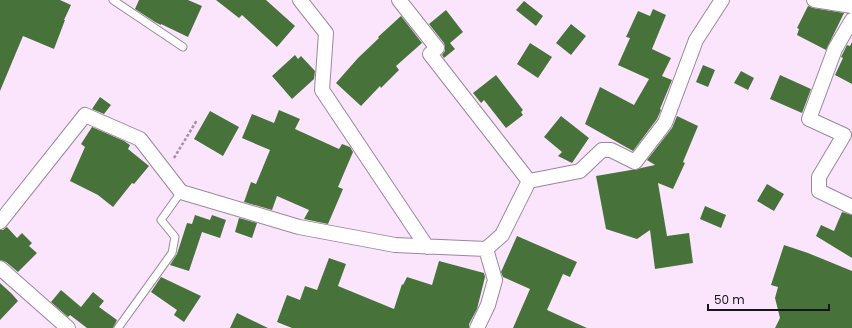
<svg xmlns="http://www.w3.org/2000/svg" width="852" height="328" viewBox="0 0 852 328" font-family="Poppins,sans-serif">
<rect width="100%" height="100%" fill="#fbe5fd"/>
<path fill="#47733a" d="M0 0H60L71 5 64 20H65L54 49 23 36 0 91Z
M139 0H188L202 6 188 37 161 24V25L155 22 135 9Z
M216 0H266L295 26 277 47 242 15 239 18Z
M524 1 543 16 536 26 516 10Z
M808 6 813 8 844 13 826 50 797 35 799 29 797 28Z
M653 9 666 15 652 49 671 58 662 76 672 80 660 109 661 110 657 119 633 151 585 124 600 87 634 105 649 79 618 65 630 38 626 37 638 11 650 16Z
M446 10 463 32 450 43 455 49 444 58 442 55 445 51V47L444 43 429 24Z
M401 16 422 43 396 66 399 70 381 88 380 86 361 106 336 83 358 58 379 38 378 37Z
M571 24 586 36 571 55 556 43Z
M852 42V84L835 75 843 58 841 57 847 45 850 46Z
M530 43 552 57 538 78 517 64Z
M295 55 298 59 301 56 315 71 314 79 292 99 272 76Z
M703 65 715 70 708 87 696 82Z
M741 71 754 78 748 90 734 83Z
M496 75 523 110 521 112 523 115 506 128 484 100 481 103 473 93Z
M780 75 811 89 802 113 770 99Z
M100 97 111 105 104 114 92 109Z
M279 110 300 119 295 129 339 149 342 144 350 147 353 152 338 187 343 189 328 224 304 219 309 210 277 196 272 210 244 202 251 182 256 184 270 150 242 138 252 114 274 123Z
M210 111 239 127 223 156 194 139Z
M561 116 589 138 572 163 558 156 562 152 544 137Z
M677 116 698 126 683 162 685 163 673 189 658 183 667 236 689 233 693 263 655 269 650 230 637 239 606 229 596 176 631 170H635L641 168 655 165 647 160 672 128Z
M92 127 124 141 130 145 128 149 149 166 134 184 132 183 113 207 98 195 70 181 85 147 81 144Z
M767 184 784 194 774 211 757 201Z
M705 206 726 215 721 228 700 219Z
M842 212 852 215V258L816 236 821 225 834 231Z
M195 215 210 220 212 215 226 220 220 238 202 232 189 271 170 265 177 254 187 223 192 224Z
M239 218 257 223 252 238 235 232Z
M7 227 17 238 22 233 32 243 29 246 37 253 18 272 6 262 0 260V230H3Z
M517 236 577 262 570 277 563 274 547 310 587 328H513L530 289 503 277 501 272Z
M784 245 808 253 852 271V328H775L780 318 775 298 778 287 771 285Z
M329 258 346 264 338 286 394 309 402 284 403 285 407 277 432 285 439 261 484 273 485 277 477 309 469 324V328H292L277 322 287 295 300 300 305 286 317 290Z
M161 277 201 296 184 322 174 315 177 310 151 292Z
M0 283 12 294 18 301 0 320Z
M61 290 81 307 93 292 104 301 99 307 117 320 113 328H87L70 315 68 317 51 302Z
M237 313 268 328H230Z"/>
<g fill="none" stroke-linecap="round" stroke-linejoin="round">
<g stroke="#9a879c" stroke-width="9">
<path id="lane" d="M113 0 183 47
M118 328 172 253 175 237 161 220 181 192"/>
</g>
<g stroke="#9a879c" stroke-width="16">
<path id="street" d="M300 0 326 33 322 90 427 247
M399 0 437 48 430 54 529 181 502 235 486 249 495 280 488 305 477 328
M814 0 852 6
M852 20 835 49 809 119 844 135 819 177V191L852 207
M529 181 580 171 602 150H611L635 162 665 123 696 40 722 0
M0 222 85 115 140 139 181 192 299 227 395 245 486 249
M0 268 68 328"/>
</g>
<path stroke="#a292a4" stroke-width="2.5" stroke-dasharray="3 2" stroke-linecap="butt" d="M174 158 197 120"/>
<use href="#lane" stroke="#fff" stroke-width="7"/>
<use href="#street" stroke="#fff" stroke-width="14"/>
</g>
<path d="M708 304v6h121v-6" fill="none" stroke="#1a131b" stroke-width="2"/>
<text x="714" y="304" font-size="12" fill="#1a131b" stroke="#fbe5fd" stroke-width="3" paint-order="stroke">50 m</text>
</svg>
